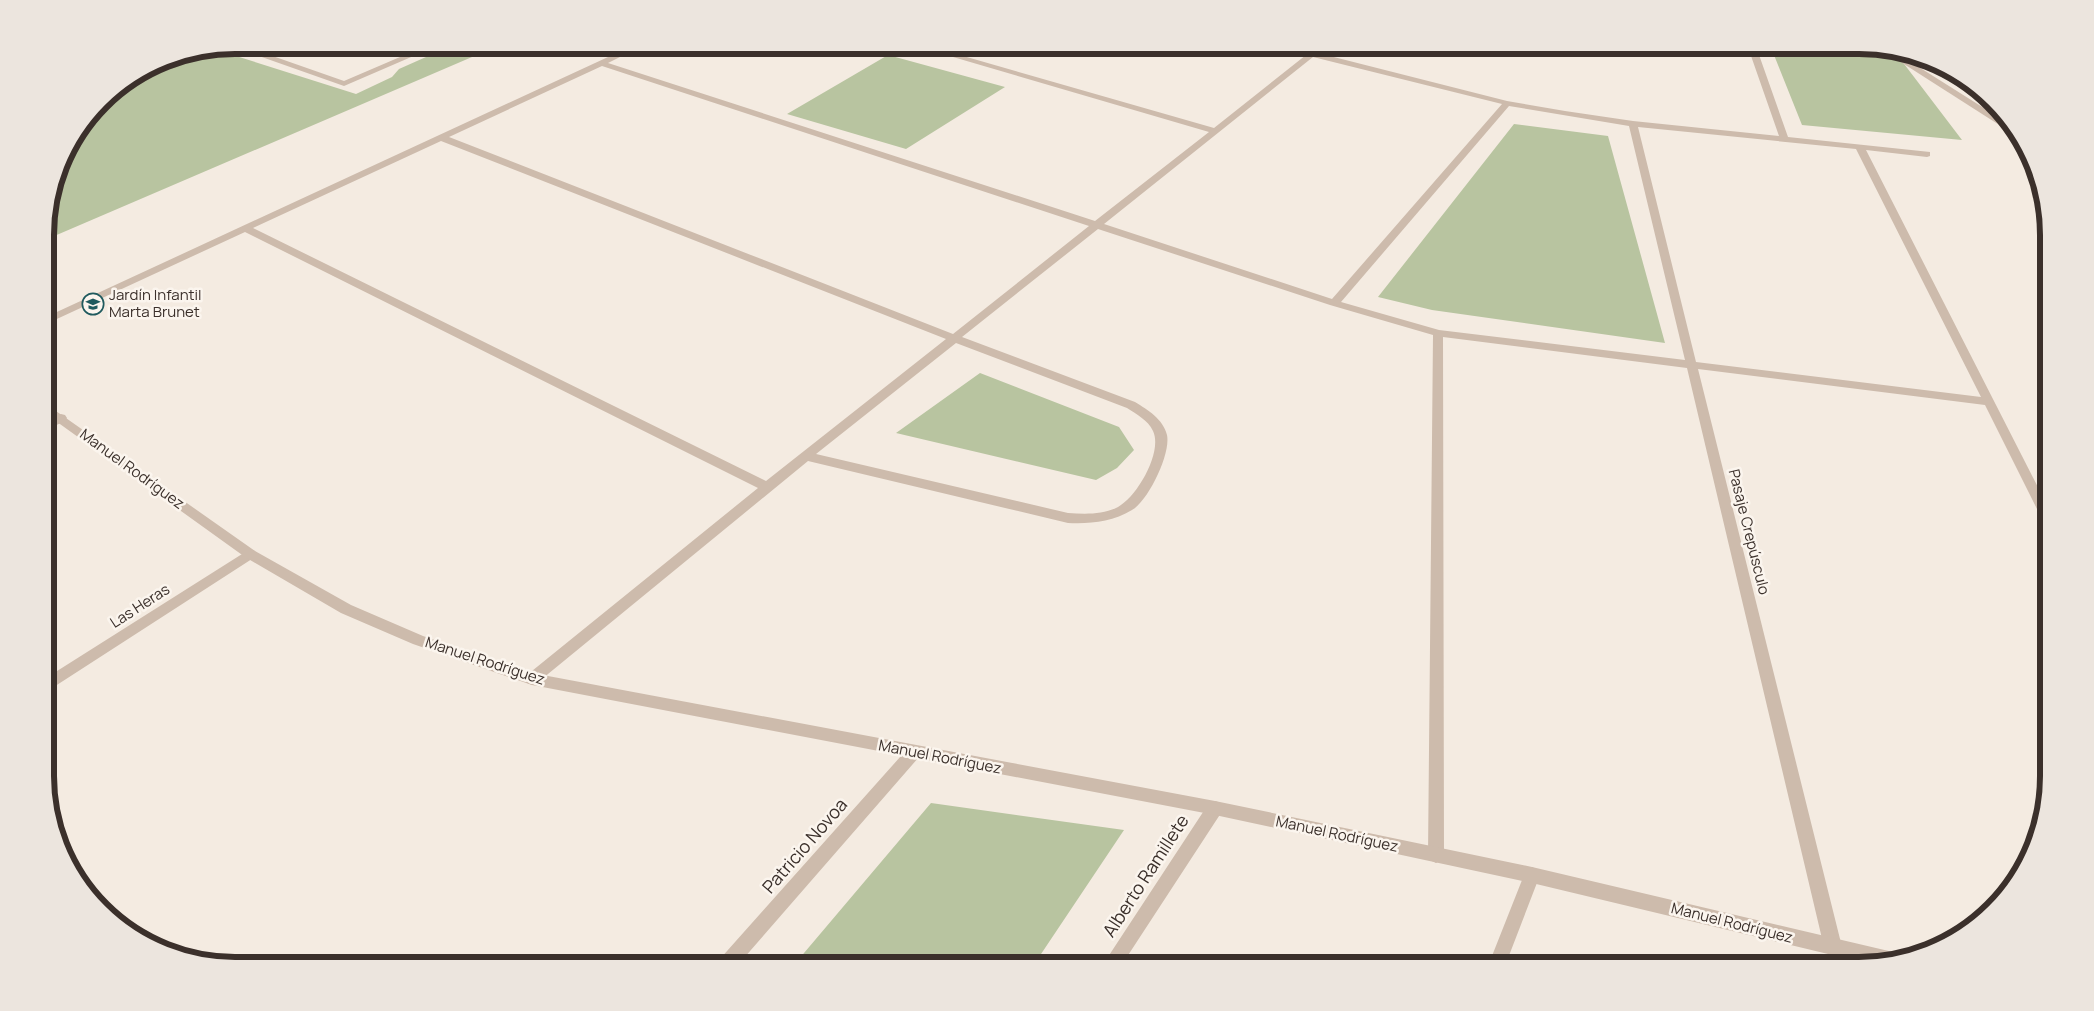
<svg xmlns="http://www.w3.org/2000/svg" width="2094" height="1011" viewBox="0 0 2094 1011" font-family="Manrope,sans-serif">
<rect width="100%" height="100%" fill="#f4ebe1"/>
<path fill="#b8c4a0" d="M453 45H500L45 240V222L65 150 109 93 217 50 356 94 392 77 399 69Z
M1770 45H1860L1895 52 1962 140 1802 125Z
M888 55 1005 87 906 149 787 114Z
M1514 124 1608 136 1665 343 1432 310 1378 297Z
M980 373 1119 427 1134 450 1117 468 1096 480 896 433Z
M931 803 1124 830 1033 966H793Z"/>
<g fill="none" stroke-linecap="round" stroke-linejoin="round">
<path fill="#cdbbac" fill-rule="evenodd" d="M1882 50 1895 52 2014 127 2019 135H2015Z"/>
<path fill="#cdbbac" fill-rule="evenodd" d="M241 45 344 81 428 45H439L344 86 231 46Z
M634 45H644L608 63 1095 221 1209 132 912 45H925L1214 128 1306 55 1273 45H1286L1310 51 1318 45H1327L1318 53 1507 101 1565 111 1633 121 1779 136 1750 53 1743 45H1751L1758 52 1788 137 1930 152V156L1927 157 1866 150 2048 507V524L2044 522 2042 519 1985 405 1698 369 1842 947 1839 953 1833 955 1827 953 1824 947 1687 368 1443 337 1444 855 1442 860 1436 863 1430 860 1428 855 1433 335 1330 305 1098 229 962 337 1135 402C1148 410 1163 419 1167 435 1171 454 1148 501 1132 510 1112 522 1090 524 1068 523L808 461 537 683 532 685 527 683 525 679 527 675 758 488 245 232 46 324V317ZM1313 57 1502 104 1332 299 1104 224ZM602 66 1089 226 953 334 449 137ZM1509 106 1629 126 1685 360 1439 330 1341 302ZM1638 127 1856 149 1981 397 1696 362ZM441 141 946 339 766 481 253 228ZM956 343 1127 408C1136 414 1148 420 1153 431 1163 452 1137 497 1118 507 1102 515 1085 514 1068 513L816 454Z
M61 414 65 415 67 418 65 421 46 430V421Z
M250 549 255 551 256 554 255 557 46 692V678Z
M914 745 919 747 922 752 919 757 737 966H716L719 960 909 747Z
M1215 801 1221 803 1223 808 1221 813 1121 966H1102L1209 803Z
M1532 867 1538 870 1540 875 1505 966H1488L1526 870Z"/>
<path fill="#cdbbac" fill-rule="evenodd" d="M46 404 255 551 351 605 423 636 532 673 1215 801 1532 867 1893 952 1899 955 1901 960 1874 965 1532 883 1215 815 532 685 413 644 341 613 245 557 46 414Z"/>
</g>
<defs>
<g id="school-ring" transform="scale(1.125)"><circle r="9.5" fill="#fbf5ee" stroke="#1f5a5e" stroke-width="1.5"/><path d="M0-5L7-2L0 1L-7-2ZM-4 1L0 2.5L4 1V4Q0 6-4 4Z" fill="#1f5a5e"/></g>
</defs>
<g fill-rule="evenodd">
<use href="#school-ring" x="93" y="304"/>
</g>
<g text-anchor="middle" stroke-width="5" stroke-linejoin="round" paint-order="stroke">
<g font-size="15" fill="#3b302b" stroke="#fbf5ee" text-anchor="start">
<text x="109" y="300">Jardín Infantil<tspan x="109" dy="17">Marta Brunet</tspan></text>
</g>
<g font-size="15" fill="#3b302b" stroke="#fbf5ee">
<text transform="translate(132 469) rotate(36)" y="5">Manuel Rodríguez</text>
<text transform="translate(1749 532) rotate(76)" y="5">Pasaje Crepúsculo</text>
<text transform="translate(140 606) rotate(-33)" y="5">Las Heras</text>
<text transform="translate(485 661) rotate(18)" y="5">Manuel Rodríguez</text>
<text transform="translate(940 757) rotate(11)" y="5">Manuel Rodríguez</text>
<text transform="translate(1337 834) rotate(12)" y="5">Manuel Rodríguez</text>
<text transform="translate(1732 923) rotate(14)" y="5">Manuel Rodríguez</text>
</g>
<g font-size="18" fill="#3b302b" stroke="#fbf5ee">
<text transform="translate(805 846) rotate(-49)" y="6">Patricio Novoa</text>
<text transform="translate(1146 876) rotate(-57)" y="6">Alberto Ramillete</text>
</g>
</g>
<path d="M0 0H2094V1011H0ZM235 54H1859A181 181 0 0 1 2040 235V776A181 181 0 0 1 1859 957H235A181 181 0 0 1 54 776V235A181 181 0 0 1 235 54Z" fill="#ece5de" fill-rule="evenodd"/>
<path fill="none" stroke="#3b302b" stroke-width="6" d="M235 54H1859A181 181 0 0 1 2040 235V776A181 181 0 0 1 1859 957H235A181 181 0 0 1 54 776V235A181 181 0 0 1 235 54Z"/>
</svg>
